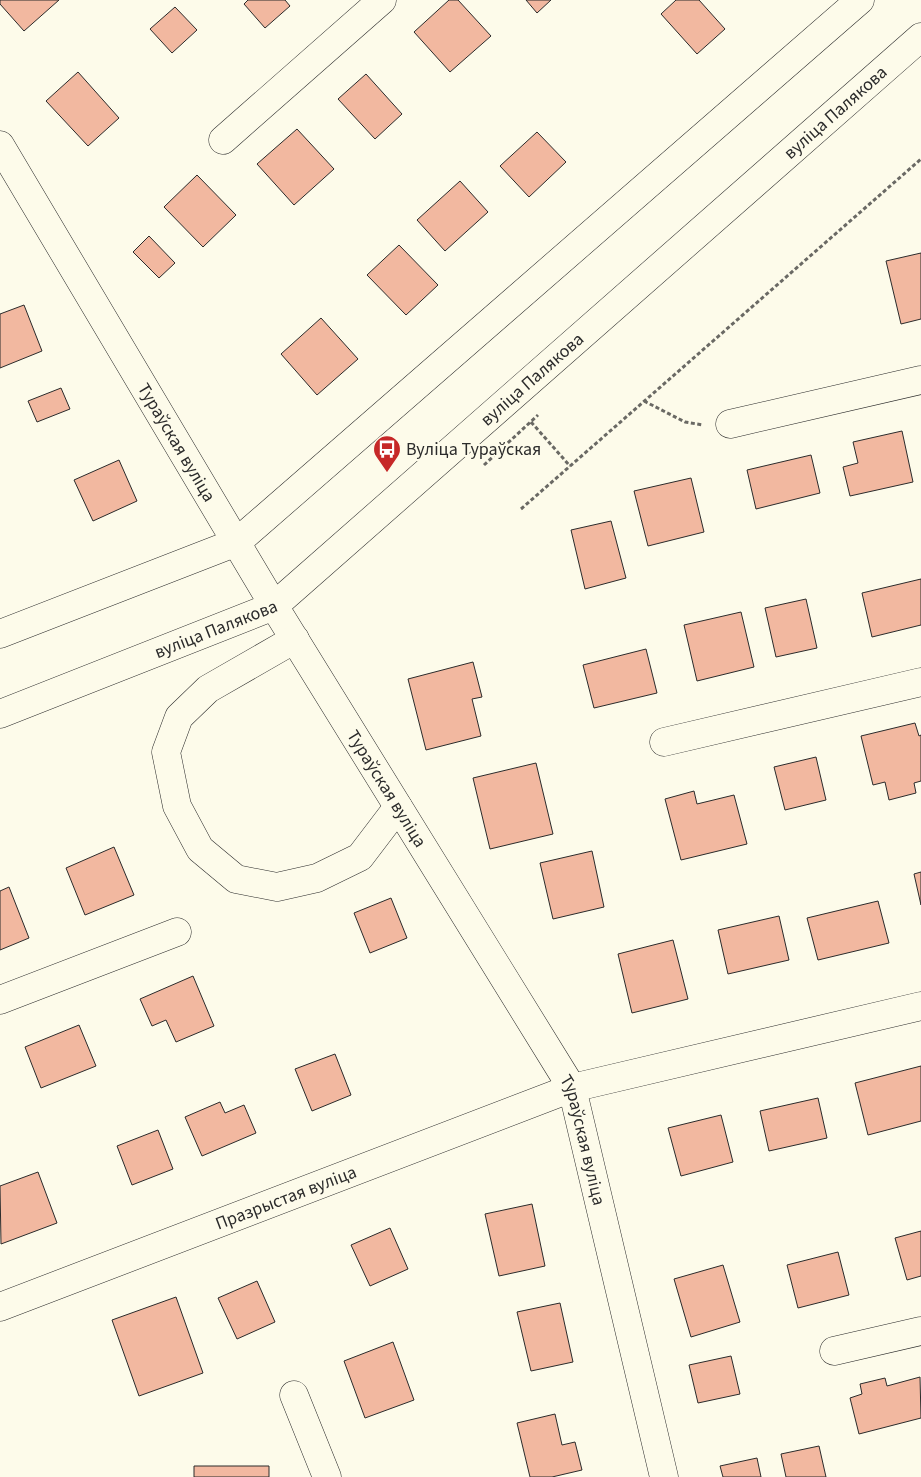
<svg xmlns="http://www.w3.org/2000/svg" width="921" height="1477" viewBox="0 0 921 1477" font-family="'Source Sans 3',sans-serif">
<rect width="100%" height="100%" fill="#fdfbea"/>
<path fill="#f2b8a0" stroke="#2b2b2b" d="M0 0H59L24 31 0 4Z
M248 0H285L290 6 265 28 244 4Z
M449 0H458L491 36 450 72 414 32Z
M526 0H551L537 13Z
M676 0H699L725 29 697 54 661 14Z
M175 7 197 30 172 53 150 29Z
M78 72 119 118 88 146 46 101Z
M366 74 402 114 375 139 338 99Z
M297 129 334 169 294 205 257 164Z
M537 132 566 162 529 197 500 166Z
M197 175 236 215 203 247 164 207Z
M460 181 488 212 445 251 417 220Z
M149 236 175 263 159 278 133 252Z
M399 245 438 285 406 315 367 275Z
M921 253V319L901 324 886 261Z
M24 305 42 351 0 368V314Z
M321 318 358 359 317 395 281 354Z
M61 388 70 409 37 422 28 401Z
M902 431 913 482 850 496 843 467 858 463 853 442Z
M811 455 820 493 756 509 747 470Z
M119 460 137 501 93 521 74 480Z
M691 478 704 532 648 546 634 491Z
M611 521 626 578 585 589 571 530Z
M921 579V625L872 637 862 593Z
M806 599 817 648 776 657 765 608Z
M741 612 754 667 697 681 684 625Z
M646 649 657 693 594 708 583 665Z
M473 662 482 697 472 699 481 736 426 750 408 679Z
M915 723 919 736 921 735V781L914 783 916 793 889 800 885 782 873 785 861 736Z
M816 757 826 800 785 810 774 767Z
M536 763 553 834 490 849 473 778Z
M694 791 697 804 734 795 747 844 681 860 665 799Z
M114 847 134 895 85 915 66 868Z
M592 851 604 907 553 919 540 863Z
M921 872V905L914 874Z
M9 887 29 938 0 950V891Z
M391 898 407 938 370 953 354 913Z
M878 901 889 943 818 960 807 918Z
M779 916 789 960 728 974 718 930Z
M673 940 688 999 632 1013 618 954Z
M193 976 214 1026 176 1042 166 1020 152 1026 140 999Z
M79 1025 96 1066 41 1088 25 1047Z
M335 1054 351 1095 312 1111 295 1069Z
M921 1066V1121L868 1135 855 1083Z
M818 1098 827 1138 769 1151 760 1111Z
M220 1102 225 1113 244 1105 256 1133 202 1156 185 1117Z
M721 1115 733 1162 681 1176 668 1128Z
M158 1130 173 1169 132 1185 117 1146Z
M38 1172 57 1223 1 1244 0 1186Z
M532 1204 545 1266 499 1276 485 1214Z
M390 1228 408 1269 370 1286 351 1245Z
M921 1231V1276L907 1280 895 1238Z
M838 1252 849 1295 798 1308 787 1265Z
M723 1265 740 1322 691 1337 674 1279Z
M257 1281 275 1322 237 1339 218 1298Z
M176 1297 203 1373 139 1396 112 1320Z
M560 1303 573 1362 531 1371 517 1312Z
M393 1342 414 1400 365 1418 344 1361Z
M731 1356 740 1394 698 1403 689 1365Z
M920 1377 921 1418 859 1434 850 1398 862 1394 860 1384 885 1378 887 1386Z
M555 1414 562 1445 575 1442 582 1470 552 1477H530L517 1423Z
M819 1446 826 1477H786L781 1454Z
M757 1458 761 1477H723L720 1466Z
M194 1466H269V1477H194Z"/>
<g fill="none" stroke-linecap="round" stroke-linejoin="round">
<g stroke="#2b2b2b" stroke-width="29">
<g id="minor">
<path d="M223 140 382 0"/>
<path id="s1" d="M0 145 274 606 572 1088 664 1477"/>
<path d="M730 424 921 380"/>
<path d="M0 634 237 542 860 0"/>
<path d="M295 639 208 689 179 717 166 752 177 806 200 849 236 879 277 887 317 878 360 857 398 807"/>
<path id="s2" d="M0 714 274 606 921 37"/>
<path d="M664 742 921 682"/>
<path d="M0 1000 177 932"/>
<path id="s3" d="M0 1307 572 1088 921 1006"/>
<path d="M834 1351 921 1331"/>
<path d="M294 1395 327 1477"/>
</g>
</g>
<path stroke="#6a6964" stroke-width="3" stroke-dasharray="4 2.5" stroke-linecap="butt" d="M644 401 685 422 703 425
M531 422 570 466
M484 465 538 415
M521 509 921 159"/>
<use href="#minor" stroke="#fdfbea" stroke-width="28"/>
</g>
<defs>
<g id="bus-pin" transform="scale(1.4375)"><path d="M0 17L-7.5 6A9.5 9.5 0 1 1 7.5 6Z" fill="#c62828" stroke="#fdfbea"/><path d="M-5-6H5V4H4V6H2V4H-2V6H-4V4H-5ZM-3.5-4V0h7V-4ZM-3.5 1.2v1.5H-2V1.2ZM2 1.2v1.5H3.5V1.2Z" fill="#fff"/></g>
</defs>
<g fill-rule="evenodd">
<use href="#bus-pin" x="387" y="449"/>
</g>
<g text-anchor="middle" stroke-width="4" stroke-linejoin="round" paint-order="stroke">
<g font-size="18" fill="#2b2b2b" stroke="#fdfbea">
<text dy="6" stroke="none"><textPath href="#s2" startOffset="1042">вуліца Палякова</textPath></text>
<text dy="6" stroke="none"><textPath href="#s2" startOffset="638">вуліца Палякова</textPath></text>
<text dy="6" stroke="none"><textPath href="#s1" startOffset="346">Тураўская вуліца</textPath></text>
<text dy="6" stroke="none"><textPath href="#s2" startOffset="232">вуліца Палякова</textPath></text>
<text dy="6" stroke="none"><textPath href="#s1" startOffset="751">Тураўская вуліца</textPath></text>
<text dy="6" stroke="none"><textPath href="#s1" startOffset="1156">Тураўская вуліца</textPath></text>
<text dy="6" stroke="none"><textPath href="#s3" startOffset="306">Празрыстая вуліца</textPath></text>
</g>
<g font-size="18" fill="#2b2b2b" stroke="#fdfbea" text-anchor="start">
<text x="406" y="455">Вуліца Тураўская</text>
</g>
</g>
</svg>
